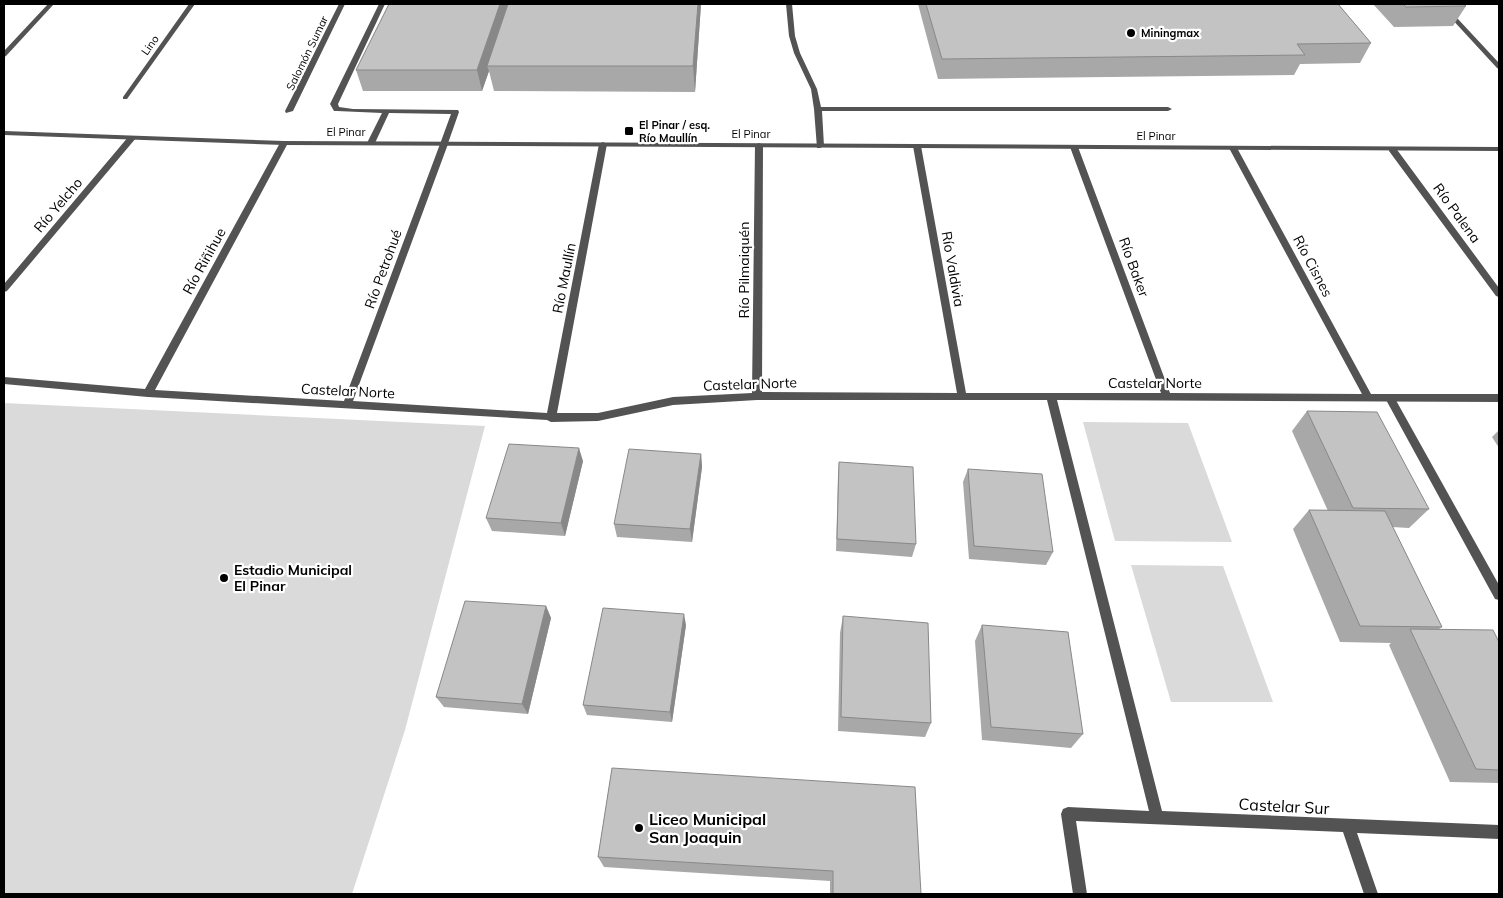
<svg xmlns="http://www.w3.org/2000/svg" width="1503" height="898" viewBox="0 0 1503 898" font-family="Mulish,sans-serif">
<rect width="100%" height="100%" fill="#fff"/>
<path fill="#dadada" d="M4 403 485 426 405 730 352 894H4Z
M1083 422 1188 423 1232 542 1115 541Z
M1131 565 1223 566 1273 702H1171Z"/>
<g fill="none" stroke-linecap="round" stroke-linejoin="round">
<path fill="#535353" fill-rule="evenodd" d="M379 4H385L338 104 339 107 353 109 458 110 459 112 447 146H441L440 144 451 114 389 113 375 143 371 145 367 143 382 113 337 111H334L330 104Z
M786 4H792L795 36 800 53 817 89 821 107H1168L1172 109 1168 111H822L824 146 820 148H817L814 109 811 89 794 53 789 36Z
M1438 4H1444L1499 63V69L1497 68Z
M1390 394 1393 395 1499 585V600L1495 599 1385 398Z"/>
<path fill="#535353" fill-rule="evenodd" d="M48 4H54L6 56 4 57V51Z
M189 4H195L127 99H123V97Z
M339 4H345L293 111 286 113 285 111Z
M129 136H132L136 138 7 291 4 292V284Z
M281 141H287L288 143 155 390 344 401 440 144 444 142 448 144 353 401 547 413 599 144 603 142 607 144 557 413H598L673 397 752 393 755 145 759 143 763 145 762 392 957 393 913 146 917 144 921 146 966 393H1161L1070 147 1074 145 1078 147 1170 393 1362 394 1229 148 1230 146H1236L1371 394H1499V402L1057 400 1162 811 1499 825V839L1357 833 1378 894H1364L1343 832 1076 821 1087 894H1073L1061 814 1063 809 1068 807 1149 811 1047 400H757L673 405 598 421 551 422 547 420 148 397 4 384V377L145 389Z
M1389 147H1395L1499 288V297L1496 296 1389 151Z"/>
<path fill="#535353" fill-rule="evenodd" d="M4 131 284 141 1499 147V151L284 145 4 135Z"/>
</g>
<path fill="#a8a8a8" d="M389 4H701L695 92 494 91 489 71 482 91H363L356 70Z
M918 4H1338L1371 43 1360 63 1300 64 1294 75 938 79Z
M1373 4H1463L1466 6 1453 26 1394 27Z
M1307 411 1429 509 1409 528 1392 527 1442 627 1439 629 1499 642V783L1450 782 1389 645 1391 643 1340 642 1293 529 1309 510 1328 511 1292 431Z
M1499 430V448L1492 437Z
M701 454 702 467 692 542 617 537 614 524Z
M583 461 565 536 492 531 486 518Z
M839 462 916 544 912 557 836 551 838 475Z
M968 469 1053 552 1046 565 969 559 963 482Z
M546 606 551 618 528 714 444 707 436 697Z
M843 616 931 723 925 737 838 731 840 633Z
M686 625 672 722 587 715 583 705Z
M982 625 1083 734 1071 748 982 740 975 641Z
M612 768 921 894H830V881L604 867 598 857Z"/>
<path fill="#888" d="M500 4H511L487 66 489 71 482 91 477 70Z
M698 4H701L695 92 693 66Z
M579 448 583 461 565 536 561 523Z
M701 454 702 467 692 542 690 529Z
M546 606 551 618 528 714 522 704Z
M684 614 686 625 672 722 670 712Z"/>
<path fill="#c3c3c3" stroke="#888" d="M389 4H500L477 70H356Z
M508 4H698L693 66H487Z
M926 4H1338L1371 43 1297 44 1305 55 942 59Z
M1403 4H1463L1466 6 1406 7Z
M1307 411 1377 412 1429 509 1353 508Z
M509 444 579 448 561 523 486 518Z
M629 449 701 454 690 529 614 524Z
M839 462 913 467 916 544 837 539Z
M968 469 1042 474 1053 552 974 546Z
M1309 510 1385 511 1442 627 1360 626Z
M465 601 546 606 522 704 436 697Z
M603 608 684 614 670 712 583 705Z
M843 616 928 623 931 723 841 717Z
M982 625 1068 632 1083 734 991 727Z
M1410 629 1493 630 1499 642V770L1476 769Z
M612 768 915 787 921 894H833V871L598 857Z"/>
<g fill="#000" stroke="#fff" stroke-width="2">
<circle cx="1131" cy="33" r="5"/>
<rect x="624" y="126" width="10" height="10" rx="2.5"/>
<circle cx="224" cy="578" r="5"/>
<circle cx="639" cy="828" r="5"/>
</g>
<g text-anchor="middle" stroke-width="4.5" stroke-linejoin="round" paint-order="stroke">
<g font-size="11" font-weight="bold" fill="#000" stroke="#fff" text-anchor="start">
<text x="1141" y="37">Miningmax</text>
<text x="639" y="129">El Pinar / esq.<tspan x="639" dy="13">Río Maullín</tspan></text>
</g>
<g font-size="11" fill="#000" stroke="#fff">
<text transform="translate(150 45) rotate(-54)" y="4">Lino</text>
<text transform="translate(307 53) rotate(-64)" y="4">Salomón Sumar</text>
<text x="346" y="136">El Pinar</text>
<text x="751" y="138">El Pinar</text>
<text x="1156" y="140">El Pinar</text>
</g>
<g font-size="14" fill="#000" stroke="#fff">
<text transform="translate(58 205) rotate(-50)" y="5">Río Yelcho</text>
<text transform="translate(1457 213) rotate(54)" y="5">Río Palena</text>
<text transform="translate(204 261) rotate(-61)" y="5">Río Riñihue</text>
<text transform="translate(1313 266) rotate(62)" y="5">Río Cisnes</text>
<text transform="translate(1134 267) rotate(70)" y="5">Río Baker</text>
<text transform="translate(383 269) rotate(-70)" y="5">Río Petrohué</text>
<text transform="translate(953 269) rotate(80)" y="5">Río Valdivia</text>
<text transform="translate(744 270) rotate(-90)" y="5">Río Pilmaiquén</text>
<text transform="translate(564 278) rotate(-79)" y="5">Río Maullín</text>
<text x="1155" y="388">Castelar Norte</text>
<text transform="translate(750 384) rotate(-2)" y="5">Castelar Norte</text>
<text transform="translate(348 391) rotate(3)" y="5">Castelar Norte</text>
</g>
<g font-size="14" font-weight="bold" fill="#000" stroke="#fff" text-anchor="start">
<text x="234" y="575">Estadio Municipal<tspan x="234" dy="16">El Pinar</tspan></text>
</g>
<g font-size="16" fill="#000" stroke="#fff">
<text transform="translate(1284 806) rotate(3)" y="6">Castelar Sur</text>
</g>
<g font-size="16" font-weight="bold" fill="#000" stroke="#fff" text-anchor="start">
<text x="649" y="825">Liceo Municipal<tspan x="649" dy="18">San Joaquin</tspan></text>
</g>
</g>
<rect width="1503" height="898" fill="none" stroke="#000000" stroke-width="10"/>
</svg>
